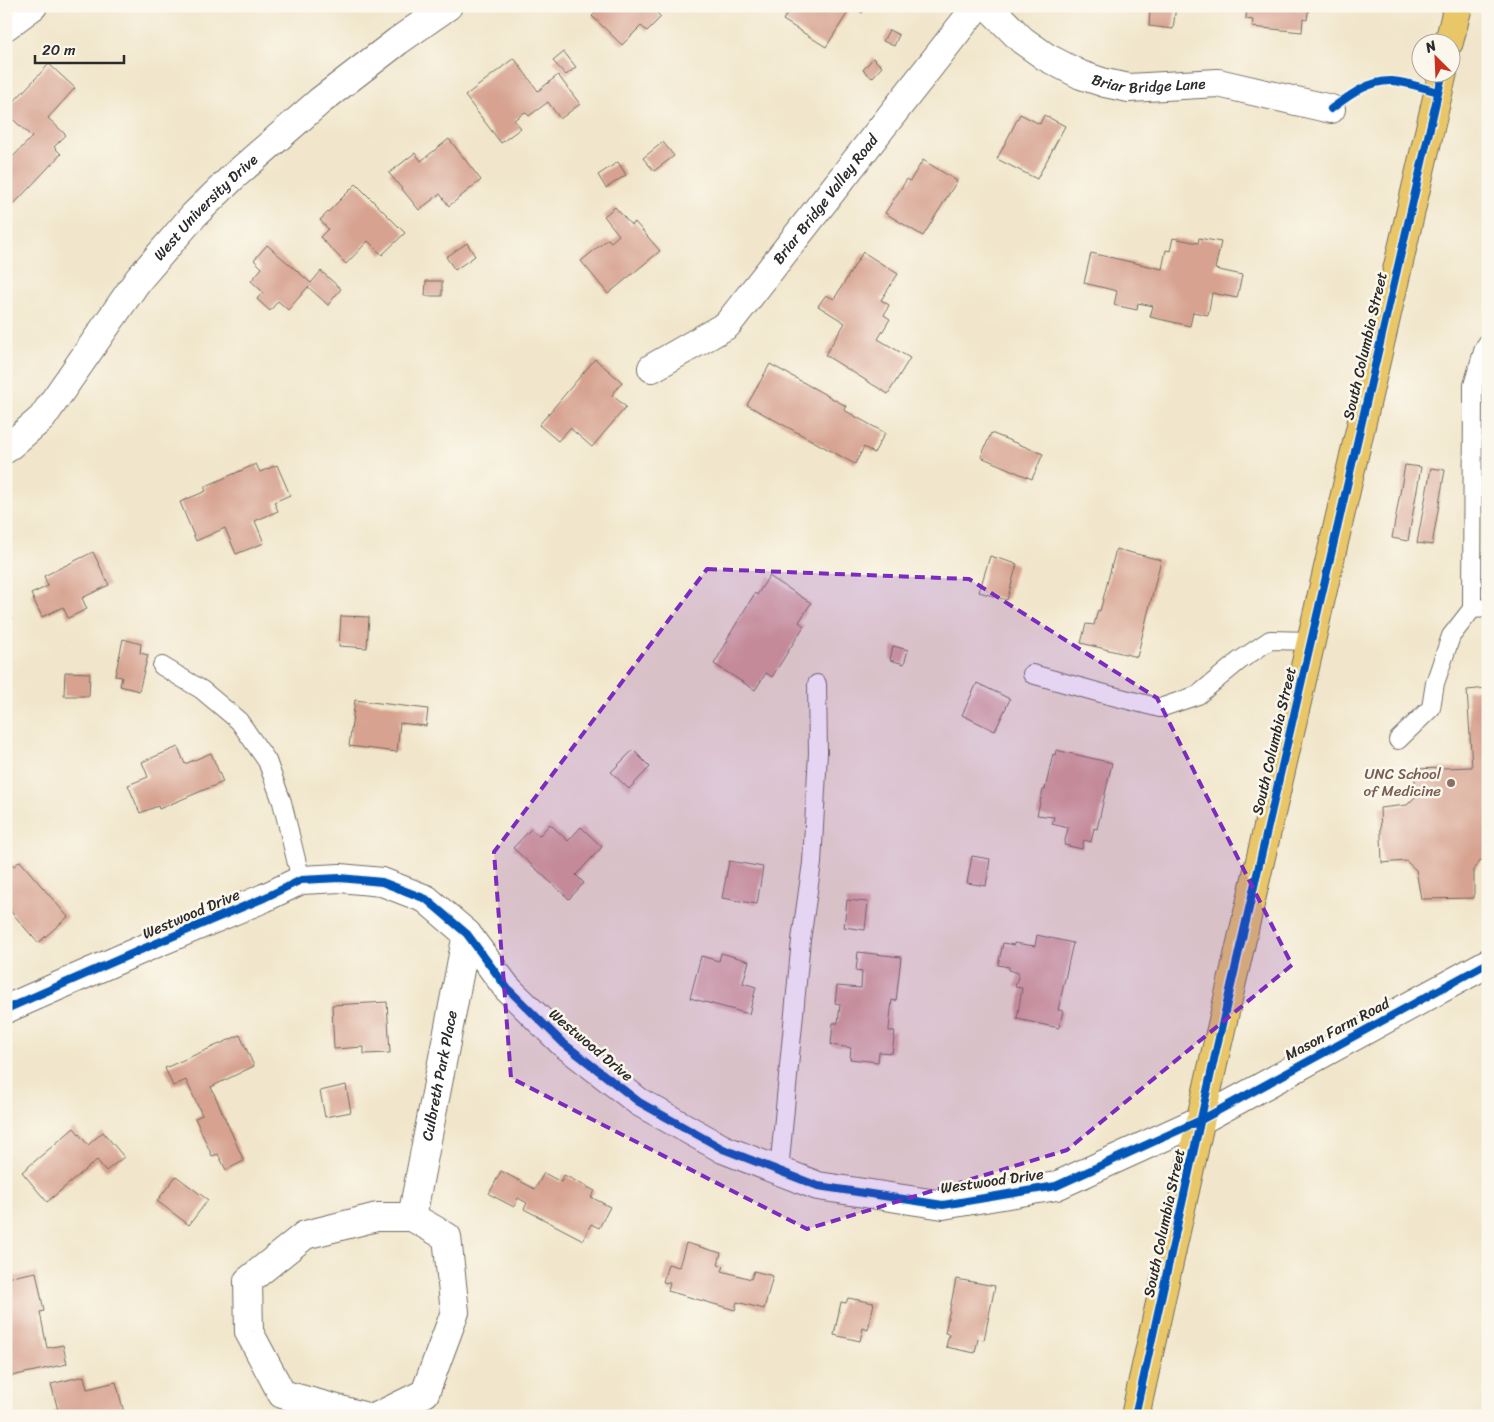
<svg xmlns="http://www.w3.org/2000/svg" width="1494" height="1422" viewBox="0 0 1494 1422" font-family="Sriracha,sans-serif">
<rect width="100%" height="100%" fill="#fbf7ec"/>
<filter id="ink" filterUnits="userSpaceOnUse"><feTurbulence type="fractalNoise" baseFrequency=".02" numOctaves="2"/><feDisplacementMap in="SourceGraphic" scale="10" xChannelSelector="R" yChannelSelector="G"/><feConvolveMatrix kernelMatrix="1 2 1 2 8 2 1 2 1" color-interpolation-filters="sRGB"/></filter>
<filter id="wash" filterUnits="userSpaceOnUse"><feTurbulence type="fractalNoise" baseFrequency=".0096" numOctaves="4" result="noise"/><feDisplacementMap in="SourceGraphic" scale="20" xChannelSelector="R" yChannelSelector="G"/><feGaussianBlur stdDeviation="1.12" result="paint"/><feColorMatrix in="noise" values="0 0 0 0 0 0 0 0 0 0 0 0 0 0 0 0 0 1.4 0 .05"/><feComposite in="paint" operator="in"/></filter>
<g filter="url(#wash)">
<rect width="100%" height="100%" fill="#f1e6cb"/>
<g id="blocks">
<path fill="#d7a290" d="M602 6H650L661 17 647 31 641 26 622 45 592 16Z
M792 6H852L826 47 783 20Z
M853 6H867L862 13Z
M1125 6H1176L1173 29 1149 26 1150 11Z
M1247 6H1309L1307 20 1303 19 1302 32 1252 27 1253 20 1246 19Z
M889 30 899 35 894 46 883 41Z
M564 52 576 67 566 75 553 61Z
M514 58 538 91 558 75 580 104 560 119 548 102 529 116 525 112 514 120 521 128 501 143 465 96Z
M873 58 882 67 872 78 863 70Z
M49 64 75 88 48 118 66 135 54 147 61 154 14 204 6 197V164L32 137 6 113V110Z
M1020 114 1040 124 1044 115 1065 126 1037 179 997 159Z
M449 139 481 180 449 206 440 194 419 210 389 173 415 153 421 161Z
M663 142 674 156 654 171 643 158Z
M923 160 957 181 923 236 885 213 907 179 910 181Z
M618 162 626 175 606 188 598 175Z
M356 184 405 233 382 255 368 241 346 264 320 237 328 229 320 220Z
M615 207 631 225 635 222 660 251 608 294 581 261 608 239 611 242 619 235 604 216Z
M1173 238 1198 243 1199 238 1221 242 1215 269 1242 275 1237 298 1212 293 1208 315 1193 312 1190 326 1150 317 1153 306 1138 303 1137 310 1114 305 1117 291 1084 283 1091 253 1162 269 1166 250 1170 251Z
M467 243 475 256 455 270 446 257Z
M267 245 311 283 321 271 341 289 328 305 308 287 288 310 278 301 270 311 257 299 263 292 251 281 262 268 254 260Z
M863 252 898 274 881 300 889 305 884 315 890 319 878 339 910 358 888 394 825 355 845 323 818 306 826 295 834 299Z
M426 281H442V296H425Z
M595 359 622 382 612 395 626 407 592 447 570 428 558 441 539 425Z
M770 364 846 406 844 410 885 433 874 453 864 447 855 464 747 405Z
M991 433 1043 454 1032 479 981 457Z
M256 464 260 472 277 465 290 495 274 502 278 511 255 521 264 543 236 554 225 528 196 541 180 502 206 491 204 487Z
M1405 465 1421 467 1408 541 1392 538Z
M1431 468 1445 470 1432 545 1417 543Z
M1116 549 1161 560 1137 657 1081 643 1086 624 1094 625 1098 610 1100 611Z
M93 552 109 585 82 598 87 609 68 618 63 607 42 617 31 594 48 586 44 576Z
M990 556 1017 564 1007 600 979 592Z
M769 576 811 603 799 622 804 626 772 677 766 673 755 690 714 664 728 640 727 639 755 593 757 595Z
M6 605 12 619 6 621Z
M341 616 369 617 367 648 339 646Z
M123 639 141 644 140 653 148 655 139 691 120 686 122 677 115 676Z
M893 646 908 650 904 664 890 660Z
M65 672 90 673 89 696H64Z
M977 683 1010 699 995 731 962 715Z
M1488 688V859L1481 860 1474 870V898L1421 899 1416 870 1406 861 1382 863 1380 808 1407 805 1415 797V769L1472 767 1467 690Z
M355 700 428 709 426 726 400 723 397 752 349 746Z
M178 747 185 764 211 753 223 782 159 809 158 806 140 813 128 785 148 777 142 762Z
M633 750 650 767 629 789 611 772Z
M1056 750 1112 763 1097 829 1094 828 1091 842 1084 840 1082 849 1064 845 1068 828 1052 824 1054 817 1037 815 1043 790H1045L1053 754 1055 755Z
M550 824 568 841 581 827 602 847 576 875 584 883 569 899 513 848 531 829 539 836Z
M972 856 990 859 986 886 967 883Z
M6 857 14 866 20 861 68 917 38 943 6 906Z
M729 861 763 867 757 904 722 898Z
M847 900 868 902 865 930 844 927Z
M1037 935 1073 943 1058 1010 1063 1011 1059 1028 1017 1019 1022 988 1015 987 1019 973 1009 970V967L998 965 1003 943 1014 945V943L1035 946Z
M858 952 901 957 896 1001 892 1000 889 1029V1031H895L892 1053 879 1052 878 1062 850 1059 851 1048 831 1045 833 1023H838L840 1004 835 1003 837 986 861 988 862 972 856 971Z
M721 953 749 961 743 983 756 987 749 1014 690 998 701 956 719 961Z
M387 1002 390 1053 364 1054V1047L334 1049 332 1005Z
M240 1035 254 1066 211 1087 244 1161 226 1170 218 1154 212 1156 195 1118 202 1115 186 1080 173 1086 165 1068Z
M346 1085 351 1112 325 1117 320 1091Z
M74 1128 88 1145 103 1132 124 1157 106 1171 97 1160 47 1202 22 1172Z
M501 1171 535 1189 544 1173 561 1182 564 1175 595 1191 591 1197 610 1207 599 1228 591 1224 583 1240 524 1209 527 1203 518 1198 514 1207 489 1194Z
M176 1176 208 1200 189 1225 157 1201Z
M686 1243 721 1253 718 1265 724 1266 722 1271 751 1279 754 1271 773 1276 764 1309 737 1302 735 1310 668 1291 670 1283 663 1282 668 1264 679 1267Z
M36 1272 44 1311 40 1312 47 1348 63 1345 67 1364 7 1377 6 1278Z
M956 1279 995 1286 984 1340 978 1339 975 1353 946 1347 949 1334 945 1333Z
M848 1298 874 1303 868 1330 863 1328 860 1341 834 1335 841 1302 846 1303Z
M84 1376 87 1389 116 1382 125 1416H55L53 1411 58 1410 51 1384Z"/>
</g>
</g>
<g filter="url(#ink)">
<use href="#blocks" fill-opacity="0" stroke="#706c63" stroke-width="1"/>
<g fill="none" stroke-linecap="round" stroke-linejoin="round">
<g stroke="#706c63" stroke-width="20">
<path id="service" d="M1488 342 1484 348 1473 385 1472 609 1488 608
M162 666 202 690 239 721 267 761 282 802 301 880
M1032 674 1101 693 1160 708 1198 695 1239 661 1270 640 1311 641
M1398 740 1431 708 1435 683 1451 636 1472 609
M779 1171 801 940 812 863 818 753 817 684"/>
</g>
<g stroke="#706c63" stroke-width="30">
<g id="minor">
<path id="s1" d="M988 6 1022 40 1046 57 1081 75 1105 83 1129 88 1218 83 1331 109"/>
<path d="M6 26 33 6"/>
<path id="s2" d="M652 368 727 325 977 6"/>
<path id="s3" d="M6 449 42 418 138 280 194 215 234 176 320 101 398 41 448 6"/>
<path d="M6 1009 145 948 264 898 301 880 340 878 382 882 426 899 467 934 507 988 563 1043 639 1102 723 1149 818 1186 943 1205 1056 1186 1201 1120 1488 963"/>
<path id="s4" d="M412 1217 467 934"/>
<path d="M363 1416 282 1394 249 1332 248 1281 305 1235 377 1217H412L447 1237 455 1312 425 1393 378 1416"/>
</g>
</g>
<g stroke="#706c63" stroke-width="30">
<path id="primary" d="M1449 42 1458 6
M1135 1416 1215 1055 1443 72"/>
</g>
<use href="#service" stroke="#fff" stroke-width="18"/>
<use href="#minor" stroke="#fff" stroke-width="28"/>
<use href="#primary" stroke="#e9c769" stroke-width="28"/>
<g stroke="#fbf7ec" stroke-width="11">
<path id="cycleway" d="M1331 109C1349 96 1369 80 1392 81 1407 82 1423 88 1438 92
M6 1009 145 948 264 898 301 880 340 878 382 882 426 899 467 934 507 988 563 1043 639 1102 723 1149 818 1186 943 1205 1056 1186 1201 1120 1488 963
M1135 1416 1215 1055 1443 72"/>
</g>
<use href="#cycleway" stroke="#0057b8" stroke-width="8"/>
</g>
</g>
<path fill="#7b2cbf" fill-opacity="0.2" stroke="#7b2cbf" stroke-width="4" stroke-dasharray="10 6" stroke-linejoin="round" d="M707 569 969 579 1157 698 1292 965 1067 1150 807 1229 511 1078 494 852Z"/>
<circle fill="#8d6e63" stroke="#fbf7ec" stroke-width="2" cx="1451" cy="783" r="5"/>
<g text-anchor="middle" stroke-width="5" stroke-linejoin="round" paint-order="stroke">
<g font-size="15" fill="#2b2b2b" stroke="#fbf7ec">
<text dy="5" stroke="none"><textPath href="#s1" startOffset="186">Briar Bridge Lane</textPath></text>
<text dy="5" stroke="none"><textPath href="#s2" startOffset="246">Briar Bridge Valley Road</textPath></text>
<text dy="5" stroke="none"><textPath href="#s3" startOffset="315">West University Drive</textPath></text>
<text transform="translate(1365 346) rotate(-77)" y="5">South Columbia Street</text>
<text transform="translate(1274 741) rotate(-77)" y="5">South Columbia Street</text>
<text transform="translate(191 914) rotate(-23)" y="5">Westwood Drive</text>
<text transform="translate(1337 1029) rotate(-28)" y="5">Mason Farm Road</text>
<text transform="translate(591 1045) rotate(40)" y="5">Westwood Drive</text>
<text dy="5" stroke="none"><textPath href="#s4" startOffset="144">Culbreth Park Place</textPath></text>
<text transform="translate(992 1181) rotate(-8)" y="5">Westwood Drive</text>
<text transform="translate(1164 1223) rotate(-78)" y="5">South Columbia Street</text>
</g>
<g font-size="15" fill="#785e54" stroke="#fbf7ec" text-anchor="end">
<text x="1441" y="779">UNC School<tspan x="1441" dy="17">of Medicine</tspan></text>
</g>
</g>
<rect width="1494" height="1422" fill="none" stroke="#fbf7ec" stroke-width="25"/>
<g transform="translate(1436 58) rotate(336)"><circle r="24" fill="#fbf7ec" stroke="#a8a59f"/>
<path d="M0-4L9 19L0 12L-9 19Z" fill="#c8321e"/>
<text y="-8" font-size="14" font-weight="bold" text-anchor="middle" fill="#2b2b2b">N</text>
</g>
<path d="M35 55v8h89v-8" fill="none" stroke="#2b2b2b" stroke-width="2.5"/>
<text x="42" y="55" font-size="15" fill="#2b2b2b" stroke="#fbf7ec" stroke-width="4" paint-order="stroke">20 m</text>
</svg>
